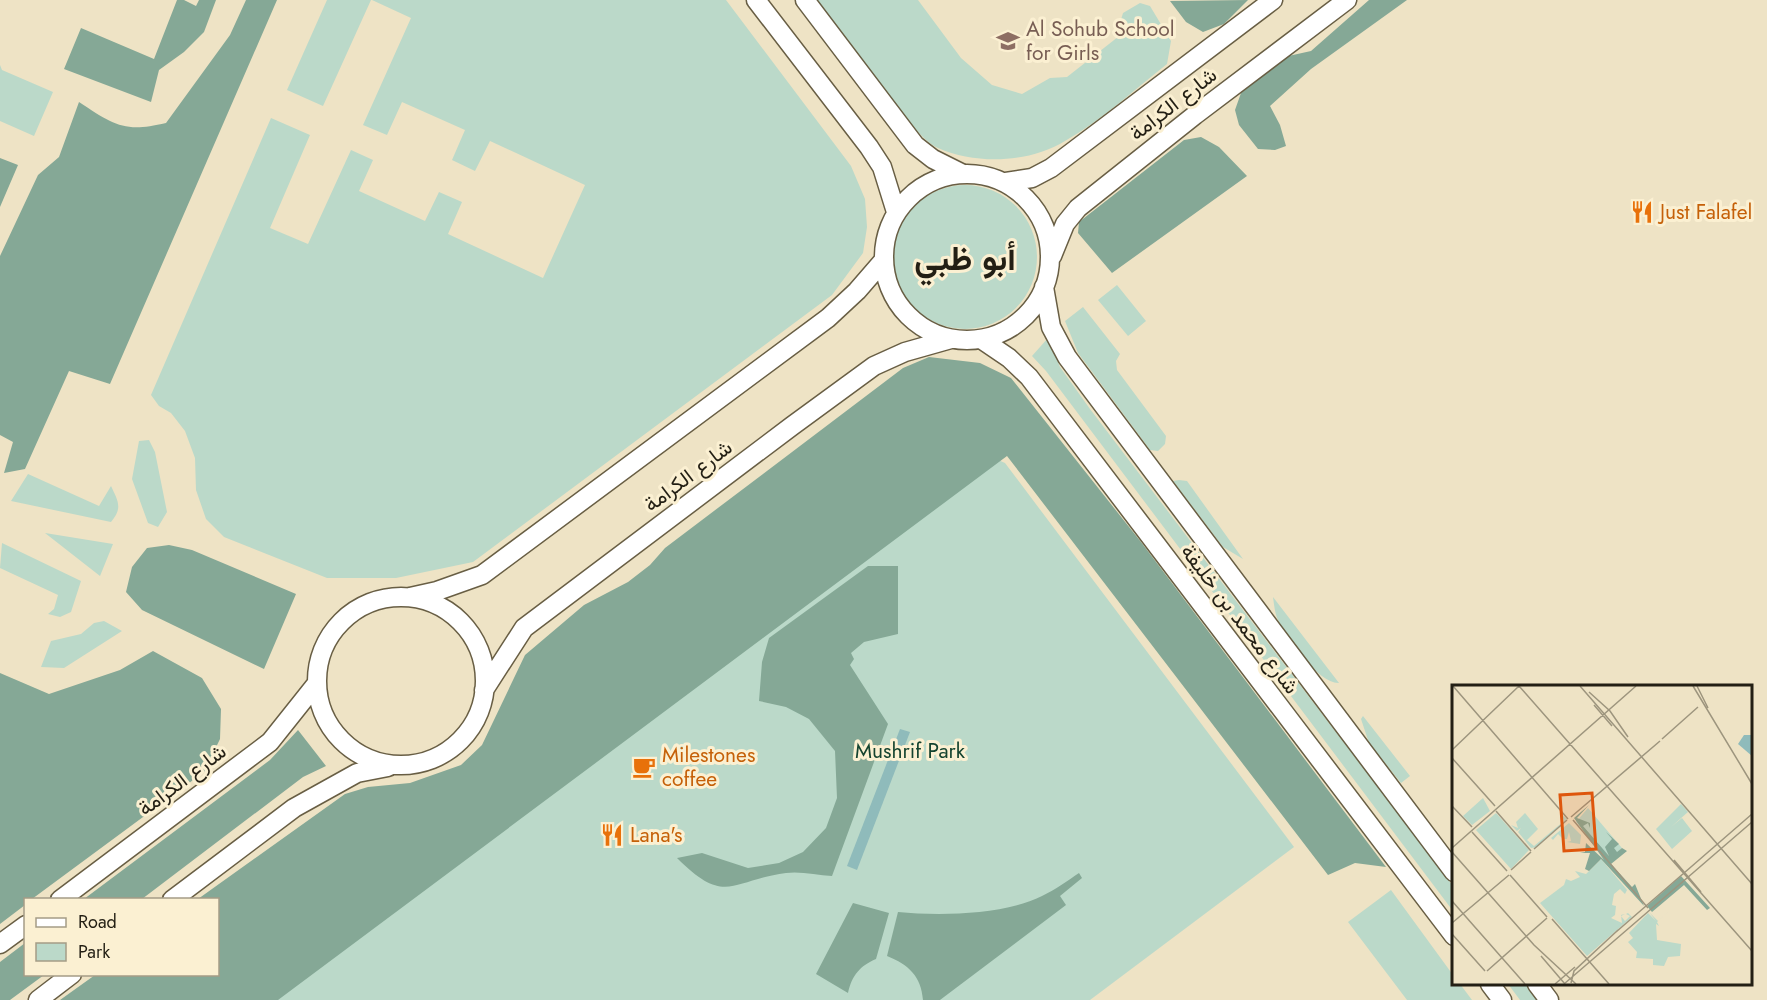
<svg xmlns="http://www.w3.org/2000/svg" width="1767" height="1000" viewBox="0 0 1767 1000" font-family="Jost,Vazirmatn,sans-serif">
<rect width="100%" height="100%" fill="#eee3c5"/>
<path fill="#bbd9c9" d="M327 0H371L323 106 287 90Z
M372 0H726L851 166 865 199 867 227 863 253 832 295 473 562 396 578H327L224 537 206 519 196 490 195 458 185 431 171 413 159 406 151 395 271 118 310 135 270 228 308 244 351 150 373 160 359 191 425 221 439 192 462 202 448 234 543 278 585 185 490 141 475 171 452 160 465 130 402 102 387 135 363 125 411 18Z
M817 0H918L961 58 992 85 1022 94 1050 78 1067 77 1123 33 1120 23 1123 13 1140 3 1150 6 1171 41 1167 64C1134 90 1102 120 1065 141 1029 163 977 165 938 148 910 136 839 29 817 0Z
M0 65 2 70 53 92 34 136 0 121Z
M893 257a72 72 0 1 1 144 0a72 72 0 1 1-144 0Z
M1117 285 1146 321 1128 336 1098 300Z
M1083 307 1120 354 1116 361 1117 370 1166 436 1165 444 1158 451 1150 450 1078 353 1065 321Z
M1048 338 1060 367 1090 409 1453 886V911L1046 371 1032 356Z
M149 440 155 452 167 512 158 527 148 523 132 479 139 441Z
M971 448 1005 463 1294 847 1090 1000H162L218 974Z
M28 474 99 506 111 486C118 501 123 508 111 522L11 501Z
M1179 480 1187 481 1243 559 1223 547 1173 481Z
M45 533 113 544 100 576Z
M2 543 81 581 71 612 60 617 48 614 54 609 58 595 0 568Z
M1273 597 1339 683C1319 684 1286 638 1278 620 1275 614 1274 604 1273 597Z
M104 621 122 631 64 668 41 667 51 641 81 634 94 623Z
M1363 716 1410 776 1401 783 1369 743 1361 719Z
M1391 890 1453 975 1454 984H1460L1472 1000H1407L1348 922Z
M1508 984H1528L1540 1000H1520Z"/>
<path fill="#85a896" d="M177 0H184L196 6 199 0H216L204 32 184 52 159 70 151 102 64 69 81 28 154 59Z
M246 0H277L110 384 69 371 25 469 4 473 13 442 0 435V256L38 175 59 157 79 102C114 125 124 133 166 123L230 35Z
M1248 0 1224 24 1203 32 1186 22 1170 1Z
M1369 0H1407L1311 69 1270 106 1280 125 1286 146 1275 150 1258 149 1239 125 1235 110 1241 93 1284 57 1311 51Z
M1201 137 1219 147 1247 176 1112 273 1078 233 1079 222 1184 140Z
M0 158 18 165 0 207Z
M929 357 980 363 1011 378 1141 542 1386 867 1355 863 1328 875 1007 456 278 1000H60L95 975 218 974V900L198 899 345 794 368 787 410 783 461 765 482 745 525 655 584 605 628 582 650 565 665 548 903 368Z
M169 545 192 550 296 594 264 669 142 610 126 592 132 567 147 548Z
M868 566H898V634L864 642 851 653 854 659 850 665 888 724 832 876C817 875 800 871 786 873 731 880 726 907 677 858L702 853 748 868 779 863 803 852 826 828 837 798 835 751 809 719 786 707 759 701 762 662 769 638Z
M153 651 202 678 221 709 220 739 204 772 32 899 26 900 25 905 0 924V673L49 694 120 670Z
M298 730 326 766 303 777 142 899H84L270 760Z
M1079 873 1082 878 1060 896 1066 905 940 1000H923C921 976 909 965 887 956L898 912C940 916 1004 915 1042 896 1055 890 1067 881 1079 873Z
M853 903 889 913 876 959C860 966 852 975 848 993L816 974Z
M25 943 26 974 44 975 10 1000H0V962Z"/>
<path fill="#8fbbbb" d="M900 729 910 732 857 870 847 866Z"/>
<g fill="none" stroke-linecap="round" stroke-linejoin="round">
<g stroke="#685e44" stroke-width="21">
<path id="secondary" d="M756 0 869 147 882 167 896 212
M805 0 915 145 933 159 961 173
M884 257a83 83 0 1 1 166 0a83 83 0 1 1-166 0Z
M1006 182 1032 178 1051 168 1273 0
M1052 256 1065 224 1078 208 1195 115 1347 0
M1044 287 1051 327 1067 357 1454 872
M981 339 1009 358 1029 377 1454 936
M410 597 437 591 482 575 828 318 857 291 883 261
M317 681a84 84 0 1 1 168 0a84 84 0 1 1-168 0Z
M484 690 524 628 792 426 874 366 905 352 951 339
M60 900 270 742 317 683
M172 900 294 808 357 773 388 767
M0 944 26 925
M1490 984 1502 1000
M1537 984 1549 1000
M38 1000 72 974"/>
</g>
<use href="#secondary" stroke="#fff" stroke-width="18"/>
</g>
<defs>
<g id="school-bare" transform="scale(1.8)"><path d="M0-5L7-2L0 1L-7-2ZM-4 1L0 2.5L4 1V4Q0 6-4 4Z" fill="#8d6e63" stroke="#fbf0d2" stroke-width="2.5" paint-order="stroke"/></g>
<g id="restaurant-bare" transform="scale(1.8)"><path d="M-5-6h1v4h1v-4h1v4h1v-4h1v5L-1.5 .5V6h-2V.5L-5-1ZM5-6V6H3V1.5H1.5Q1.5-4 5-6Z" fill="#e8710a" stroke="#fbf0d2" stroke-width="2.5" paint-order="stroke"/></g>
<g id="cafe-bare" transform="scale(1.8)"><path d="M-5.5-4.5H6V0H3Q3 3.5 0 3.5H-2.5Q-5.5 3.5-5.5 0ZM3-3.2v2h1.7v-2ZM-6 4.5H4V6H-6Z" fill="#e8710a" stroke="#fbf0d2" stroke-width="2.5" paint-order="stroke"/></g>
</defs>
<g fill-rule="evenodd">
<use href="#school-bare" x="1008" y="41"/>
<use href="#restaurant-bare" x="1642" y="212"/>
<use href="#cafe-bare" x="644" y="767"/>
<use href="#restaurant-bare" x="612" y="835"/>
</g>
<g text-anchor="middle" stroke-width="6" stroke-linejoin="round" paint-order="stroke">
<g font-size="21" fill="#785e54" stroke="#fbf0d2" text-anchor="start">
<text x="1026" y="36">Al Sohub School<tspan x="1026" dy="24">for Girls</tspan></text>
</g>
<g font-size="21" fill="#231f14" stroke="#fbf0d2">
<text transform="translate(1173 104) rotate(-38)" y="7">شارع الكرامة</text>
<text transform="translate(688 476) rotate(-37)" y="7">شارع الكرامة</text>
<text transform="translate(1240 619) rotate(53)" y="7">شارع محمد بن خليفة</text>
<text transform="translate(182 780) rotate(-37)" y="7">شارع الكرامة</text>
</g>
<g font-size="21" fill="#c56008" stroke="#fbf0d2" text-anchor="start">
<text x="1660" y="219">Just Falafel</text>
<text x="662" y="762">Milestones<tspan x="662" dy="24">coffee</tspan></text>
<text x="630" y="842">Lana's</text>
</g>
<g font-size="21" fill="#14432f" stroke="#fbf0d2">
<text x="910" y="758">Mushrif Park</text>
</g>
<g font-size="33" font-weight="bold" fill="#231f14" stroke="#fbf0d2">
<text x="965" y="270">أبو ظبي</text>
</g>
</g>
<g transform="translate(1452 685)">
<rect width="300" height="300" fill="#eee3c5"/>
<path d="M31 113 38 126 20 140 11 131ZM229 119 236 127 219 142 230 133 240 146 220 164 204 144ZM136 123 170 163 159 173 124 137ZM44 128 77 165 59 184 24 145ZM73 128 86 144 75 155 82 161 112 136 110 130 115 134 85 162 79 163 66 147 69 143 65 146 59 140 66 143 64 137ZM117 138 129 150 128 159 115 157 119 156 117 147 115 154H111L114 157 106 149 101 155 99 153ZM149 174 175 205 173 209 168 204 162 209 160 220 164 221 163 230 159 233 170 238 169 230 173 229 169 231 173 236 178 231 174 229 176 228 180 232 135 271 88 218 112 200 114 194 119 196 128 192 123 186 134 189ZM217 226 205 237 207 241 204 239 205 255 229 259 228 271 216 272 212 281 201 280V274L184 273 185 267 176 257 181 253 177 248 196 228 204 236 197 227 206 236Z" fill="#bbd9c9"/>
<path d="M137 120 125 133 138 138V143L136 138 131 141 157 171 153 162 160 154 154 147 167 159 162 163 165 167 170 163 175 166 159 179 180 202 183 199 192 221 149 174 137 186 133 184 138 168H128L133 167 134 158 152 175 122 133ZM229 191 258 223 255 225 232 200 200 227 195 221Z" fill="#85a896"/>
<path d="M292 50H300V71L286 59Z" fill="#8fbbbb"/>
<path fill="none" stroke="#9d957e" stroke-width="1.5" d="M1 1 116 134M67 1 300 266M128 1 300 199M241 1 300 99M245 1 256 23M137 7 158 26 176 52M142 20 160 41M210 54 246 22M0 65 67 1M0 73 43 121M0 121 20 142M44 126 79 166M119 132 208 56M121 135 196 223M20 147 55 186M0 163 184 1M82 164 115 135M0 167 82 260 124 299M222 175 249 207M59 185 79 167M58 190 95 232M0 216 73 299M100 234 157 299M0 238 57 190M164 247 300 129M0 249 33 286M89 271 113 299M35 286 95 233M119 298 122 286 166 245M103 299 123 282M112 299 300 137"/>
<path fill="#de560c" fill-opacity="0.15" stroke="#de560c" stroke-width="3" d="M140 108 144 164 112 166 108 110Z"/>
<rect width="300" height="300" fill="none" stroke="#231f14" stroke-width="3"/>
</g>
<rect x="24" y="898" width="195" height="78" fill="#fbf0d2" stroke="#a59c86" stroke-width="1.5"/>
<rect x="36" y="918" width="30" height="9" fill="#ffffff" stroke="#a59c86" stroke-width="1.5"/>
<text x="78" y="928" font-size="18" fill="#231f14">Road</text>
<rect x="36" y="943" width="30" height="18" fill="#bbd9c9" stroke="#a59c86" stroke-width="1.5"/>
<text x="78" y="958" font-size="18" fill="#231f14">Park</text>
</svg>
